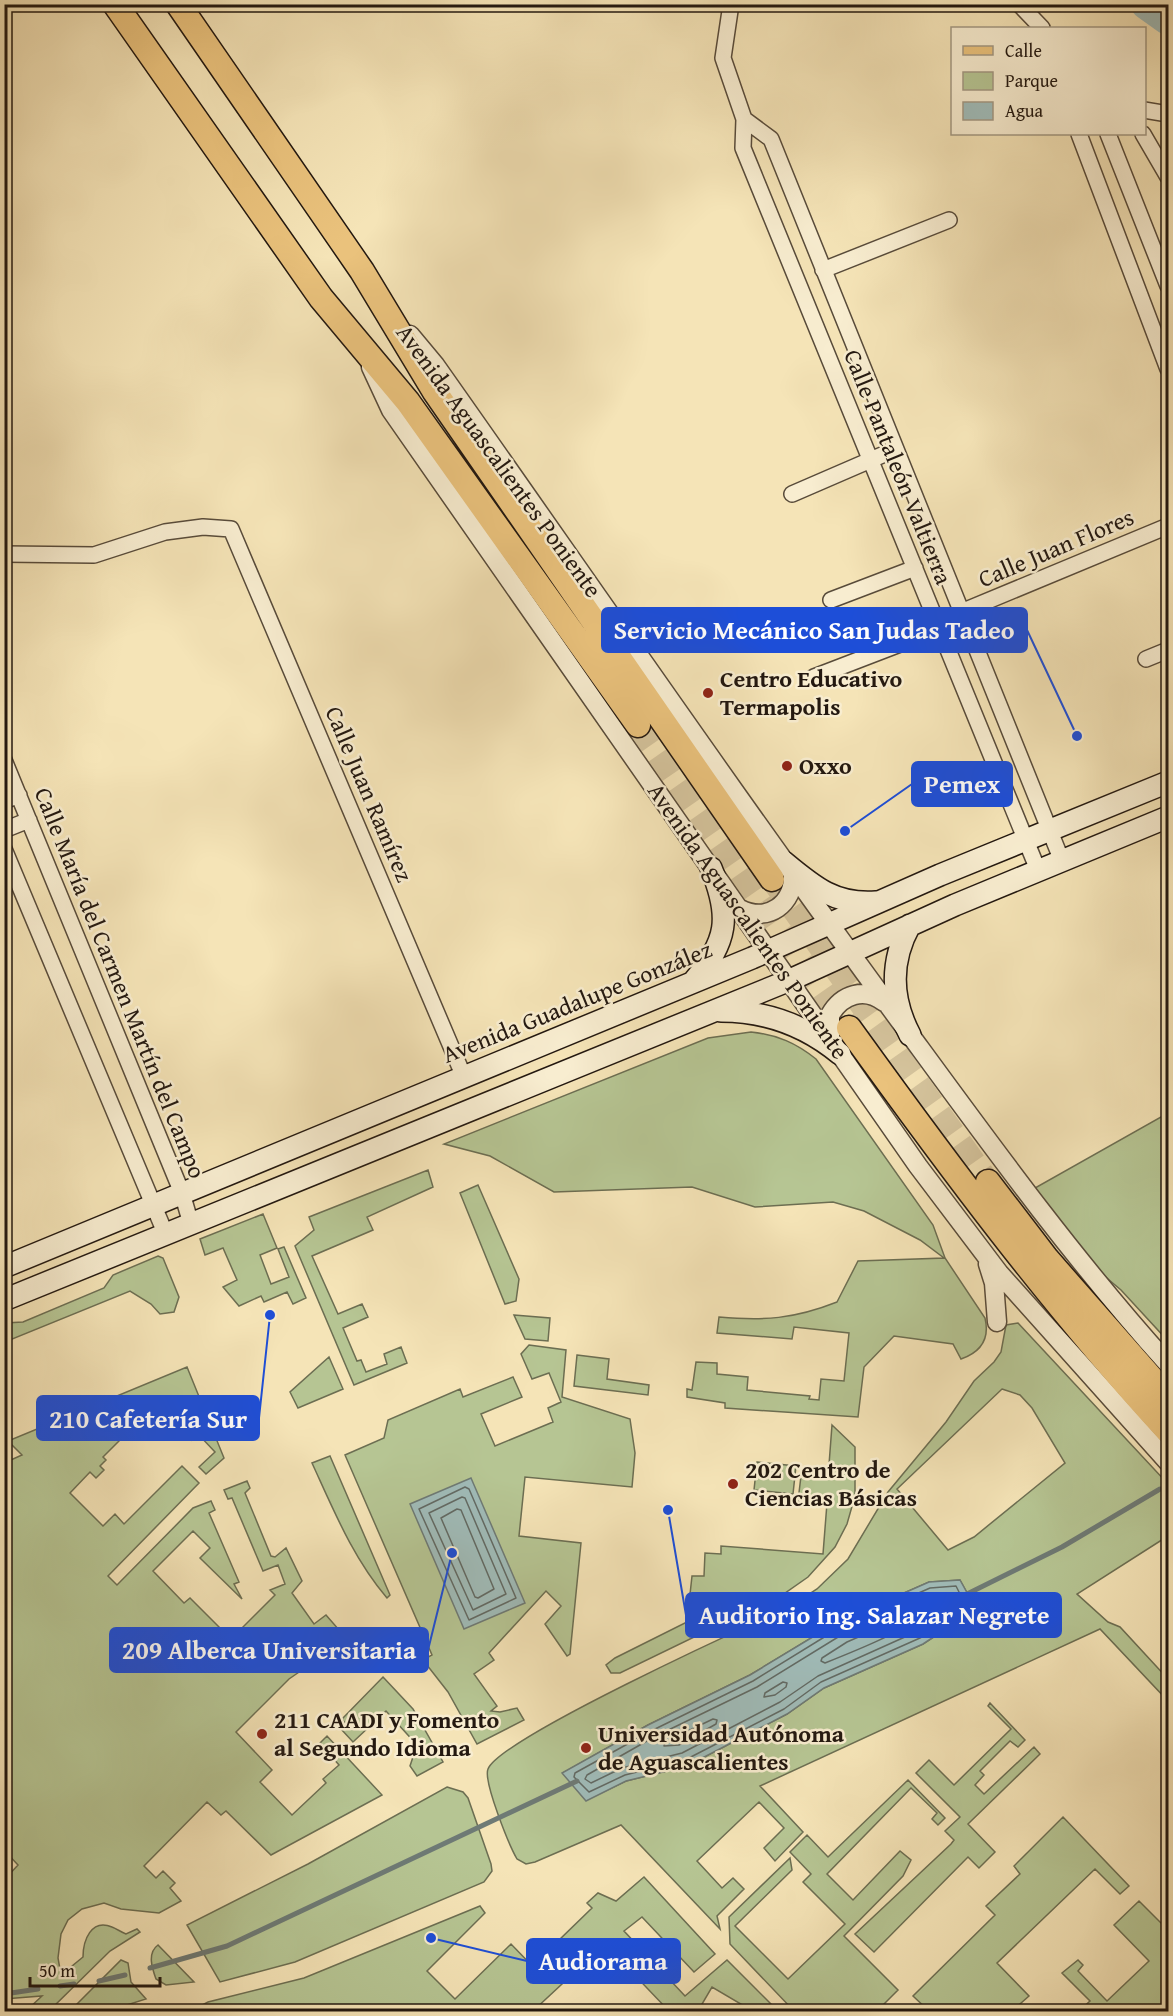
<svg xmlns="http://www.w3.org/2000/svg" width="1173" height="2016" viewBox="0 0 1173 2016" font-family="'Gentium Book Plus',serif">
<rect width="100%" height="100%" fill="#f5e4b7"/>
<filter id="stains"><feTurbulence type="fractalNoise" baseFrequency=".00333" numOctaves="4"/><feColorMatrix values="0 0 0 0 .2 0 0 0 0 .09 0 0 0 0 .02 0 0 0 .5 -.17"/></filter>
<radialGradient id="worn" r=".72"><stop offset=".6" stop-color="#630" stop-opacity="0"/><stop offset="1" stop-color="#630" stop-opacity=".3"/></radialGradient>
<path fill="#b6c593" stroke="#6c6e52" stroke-width="1.5" fill-rule="evenodd" d="M751 1032C778 1035 796 1043 816 1059L933 1225 945 1258 985 1318C990 1339 981 1352 961 1359L953 1344 894 1336 864 1367 858 1417 725 1408V1403L687 1397V1389L692 1390 696 1362 717 1363V1374L748 1377 747 1390 810 1396 809 1399 819 1400 821 1379 844 1381 849 1333 794 1327 792 1339 717 1333 719 1317C764 1321 794 1319 837 1302L858 1261 944 1258 920 1240 864 1211 833 1202 755 1207 692 1187 554 1192 490 1156 444 1144 708 1038Z
M1168 1113V1341L1121 1290 1084 1259 1035 1188Z
M428 1170 433 1187 367 1217 373 1230 312 1256 338 1314 362 1304 368 1317 343 1328 357 1361 361 1360 366 1372 387 1364 384 1354 401 1347 407 1363 354 1385 295 1246 314 1230 309 1217Z
M478 1185 519 1279 516 1301 505 1304 460 1193Z
M263 1214 277 1248 260 1255 271 1284 289 1277 278 1249 284 1247 306 1298 293 1304 287 1292 264 1302 261 1296 239 1306 223 1287 237 1280 223 1248 205 1255 200 1239Z
M158 1256 163 1258 179 1297 174 1312 160 1314 151 1304 130 1291 5 1342V1323L23 1322 104 1288 113 1275Z
M514 1315 550 1318 548 1341 525 1339Z
M1018 1323 1168 1484V1536L1077 1594 1108 1622 1120 1627 1168 1679V1701L1100 1629 760 1786 803 1832 775 1861 764 1848 784 1828 759 1802 697 1861 722 1888 733 1878 744 1889 717 1916 720 1929 621 1825 535 1862 526 1864 517 1859C509 1845 483 1781 488 1769 501 1738 745 1627 788 1608L817 1589 848 1559 888 1492 946 1422 974 1381 994 1362 1001 1352 1006 1325ZM1002 1389 1020 1395 1032 1408 1065 1463 974 1537 948 1550 897 1489ZM960 1580 976 1609 923 1644 824 1688 787 1714 687 1766 626 1781 586 1800 563 1773 648 1725 750 1675 836 1623 929 1582Z
M529 1345 566 1350 562 1397 630 1419 635 1453 632 1487 525 1477 519 1536 581 1543 570 1654 567 1656 545 1624 561 1606 546 1591 489 1653 494 1660 474 1674 497 1706 491 1711 500 1712 517 1708 524 1720 477 1744 448 1692 423 1660 432 1655 345 1455 384 1438 388 1420 460 1389 463 1397 513 1377 522 1397 481 1414 495 1446 553 1422 548 1408 561 1402 549 1373 532 1379 521 1354Z
M577 1355 609 1359 607 1379 649 1385 648 1395 574 1386Z
M329 1357 343 1389 298 1408 290 1392Z
M187 1367 224 1458 206 1474 199 1467 215 1452 198 1434 192 1440 189 1436 195 1429 167 1401 141 1427 137 1423 103 1457 106 1460 100 1466 104 1470 96 1478 90 1472 70 1493 103 1526 115 1514 124 1524 182 1466 199 1483 108 1576 117 1585 193 1508 211 1501 215 1510 209 1513 239 1582 234 1584 242 1599 200 1558 210 1548 193 1531 153 1571 184 1603 190 1598 231 1639 275 1595 270 1590 285 1584 278 1565 263 1571 232 1498 228 1499 224 1490 247 1481 250 1488 245 1493 271 1556 275 1557 286 1548 302 1581 292 1593 314 1624 326 1615 347 1639 289 1679 236 1732 272 1770 260 1782 292 1815 326 1783 323 1779 339 1765 320 1743 327 1736 382 1795 271 1855 226 1811 221 1815 207 1802 144 1866 156 1878 163 1871 175 1883 170 1888 181 1901 159 1913 121 1909 104 1903 82 1909 68 1920 61 1934 58 1958 61 1975 83 1957C83 1941 91 1918 112 1927 117 1929 121 1932 126 1934L137 1929 140 1932 110 1951 49 2011H26L42 1996 4 1999 5 1879 18 1865 4 1850V1463L22 1455 8 1441Z
M832 1425 855 1447V1496L847 1524 835 1547 808 1577 785 1593 620 1673H611L606 1665 615 1658 687 1622 692 1576H704L705 1553 721 1554V1546L823 1554 827 1503 798 1501 801 1476 828 1478Z
M330 1456 390 1595 387 1598C353 1558 334 1511 312 1463Z
M757 1462 796 1466 793 1494 754 1490Z
M383 1677 413 1709 443 1762 417 1776 410 1766 417 1745 386 1711 353 1742 341 1729 346 1724 342 1719Z
M990 1703 1025 1740 1018 1747 1010 1741 980 1771 984 1775 975 1785 984 1794 1034 1747 1040 1754 968 1824 995 1852 979 1868 968 1857 874 1952 855 1934 951 1844 954 1840 945 1831 960 1817 916 1773 929 1760 954 1785 1011 1729 988 1706Z
M908 1780 945 1818 938 1825 932 1819 937 1813 911 1788 827 1874 853 1900 900 1851 911 1860 903 1876 844 1936 898 1990 877 2011H794L730 1944 729 1917 790 1858 792 1870 735 1926 788 1979 845 1924 803 1882 811 1874 790 1852 807 1835 828 1857Z
M447 1787 463 1792 468 1798 491 1864 492 1871 484 1882 295 1962 220 1982 187 1925 308 1864Z
M1063 1817 1129 1886 1120 1894 1095 1869 997 1963 1029 1996 1012 2011H929L913 1996 995 1915 986 1906 1020 1874 1014 1866Z
M644 1877 715 1954 694 1972 642 1917 624 1931 685 1996 727 1960 778 2011H748L746 2007 712 1987 698 2011H666L668 2010 605 1944 533 2011H191L208 2002 304 1978 480 1906 485 1913 427 1971 455 1999 511 1944 543 1977 559 1963 554 1957 562 1949 555 1944 592 1908 587 1903 598 1893 616 1901Z
M1139 1901 1164 1926 1168 1922V1978L1165 1981 1168 1985V2011H1079L1090 2001 1062 1973 1078 1960 1083 1965 1078 1971 1107 2001 1149 1961 1114 1925Z
M158 1945 194 1982 166 1985 156 1979C152 1968 147 1953 158 1945Z
M121 1960 128 1963 131 1982 146 1999 108 2011H70Z"/>
<path fill="#a0bcb9" stroke="#6e7a75" stroke-width="1.5" d="M471 1478 525 1603 464 1629 410 1504Z
M960 1580 976 1609 923 1644 824 1688 787 1714 687 1766 626 1781 586 1801 562 1773 648 1725 750 1675 836 1623 929 1582Z"/>
<g fill="none" stroke-linecap="round" stroke-linejoin="round">
<path stroke="#626a64" stroke-width="1.5" d="M465 1487 469 1489 516 1598 469 1620 419 1509Z
M462 1497 465 1498 506 1594 473 1610 429 1513Z
M457 1509 461 1510 494 1589 478 1598 475 1597 441 1518Z
M956 1586 967 1608 920 1638 821 1682 784 1709 685 1760 625 1775 589 1792 574 1777 575 1773 651 1731 753 1681 839 1628 930 1588Z
M952 1594 956 1606 916 1632 818 1676 780 1702 682 1753 622 1768 591 1783 585 1779 587 1775 654 1737 757 1687 843 1634 932 1595Z
M925 1608 929 1609V1613C897 1634 860 1649 825 1663L821 1661 822 1658 847 1642Z
M783 1682 787 1683 786 1687 775 1695 764 1697 765 1693Z
M713 1719 717 1720 716 1724 679 1745 664 1746 665 1742Z"/>
<path stroke="#6e7a75" stroke-width="5" d="M961 1597 1062 1547 1160 1489
M150 1968 227 1946 577 1781
M99 1981 125 1975
M60 1986 74 1984
M11 1993 38 1989"/>
<path stroke="#a0bcb9" stroke-width="32" d="M1147 4 1168 19"/>
<path stroke="#d6c59e" stroke-width="24" stroke-dasharray="24 12" stroke-linecap="butt" d="M638 725 849 1028
M772 879 988 1182"/>
<g stroke="#584b3a" stroke-width="18">
<path id="minor" d="M731 4 723 58 744 119 743 148 1038 870
M1019 4 1042 28
M1144 110 1168 114
M744 119 771 139
M1079 134 1168 369
M1108 134 1168 286
M1143 134 1168 177
M771 139 1062 861
M823 270 949 220
M792 494 896 449
M4 554 94 555 165 532 203 527 231 529 464 1077
M831 600 915 568
M961 612 1168 526
M1146 659 1168 650
M814 677 939 629
M4 760 182 1193 191 1224
M4 801 19 795
M4 830 29 820
M4 849 166 1235"/>
</g>
<g stroke="#584b3a" stroke-width="21">
<path id="tertiary" d="M410 335 435 365C593 589 748 815 911 1036 993 1148 1075 1261 1168 1364
M371 367 391 410 918 1166 999 1273 1168 1462
M740 909C768 923 794 904 793 874
M830 1038V1015C842 994 865 987 884 1002
M988 1264 994 1283 997 1322"/>
</g>
<g stroke="#231810" stroke-width="24">
<path id="secondary" d="M784 862C814 887 835 905 876 902
M693 982C728 941 731 917 711 868
M721 1011C766 1011 805 1025 840 1054
M910 1035C891 999 890 961 910 925
M4 1267 752 958 940 875 1168 782
M4 1300 790 980 955 905 1168 817"/>
</g>
<g stroke="#231810" stroke-width="27">
<path id="primary" d="M115 4 321 298 408 402 638 725
M178 4 362 271 435 392 772 879
M849 1028C950 1168 1051 1304 1168 1431
M988 1182 1047 1259 1168 1397"/>
</g>
<use href="#minor" stroke="#f8edd0" stroke-width="15"/>
<use href="#tertiary" stroke="#f8edd0" stroke-width="18"/>
<use href="#secondary" stroke="#f8edd0" stroke-width="21"/>
<use href="#primary" stroke="#eac27c" stroke-width="24"/>
</g>
<g fill="#8f2418" stroke="#f8edd0" stroke-width="2">
<circle cx="708" cy="693" r="6"/>
<circle cx="787" cy="766" r="6"/>
<circle cx="733" cy="1484" r="6"/>
<circle cx="262" cy="1734" r="6"/>
<circle cx="586" cy="1748" r="6"/>
</g>
<g text-anchor="middle" stroke-width="5" stroke-linejoin="round" paint-order="stroke">
<g font-size="24" fill="#231810" stroke="#f8edd0">
<text transform="translate(499 461) rotate(54)" y="8">Avenida Aguascalientes Poniente</text>
<text transform="translate(898 467) rotate(68)" y="8">Calle Pantaleón Valtierra</text>
<text transform="translate(1056 548) rotate(-23)" y="8">Calle Juan Flores</text>
<text transform="translate(369 794) rotate(67)" y="8">Calle Juan Ramírez</text>
<text transform="translate(748 921) rotate(55)" y="8">Avenida Aguascalientes Poniente</text>
<text transform="translate(120 983) rotate(68)" y="8">Calle María del Carmen Martín del Campo</text>
<text transform="translate(577 1002) rotate(-22)" y="8">Avenida Guadalupe González</text>
</g>
<g font-size="24" font-weight="bold" fill="#231810" stroke="#f8edd0" text-anchor="start">
<text x="720" y="687">Centro Educativo<tspan x="720" dy="28">Termapolis</tspan></text>
<text x="799" y="774">Oxxo</text>
<text x="745" y="1478">202 Centro de<tspan x="745" dy="28">Ciencias Básicas</tspan></text>
<text x="274" y="1728">211 CAADI y Fomento<tspan x="274" dy="28">al Segundo Idioma</tspan></text>
<text x="598" y="1742">Universidad Autónoma<tspan x="598" dy="28">de Aguascalientes</tspan></text>
</g>
</g>
<path fill="none" stroke="#1d4ed8" stroke-width="2" d="M1077 736L1027 630M845 831L912 784M270 1315L259 1418M668 1510L686 1615M452 1553L428 1650M431 1938L527 1961"/>
<g fill="#1d4ed8" stroke="#f8edd0" stroke-width="2">
<circle cx="1077" cy="736" r="6"/>
<circle cx="845" cy="831" r="6"/>
<circle cx="270" cy="1315" r="6"/>
<circle cx="668" cy="1510" r="6"/>
<circle cx="452" cy="1553" r="6"/>
<circle cx="431" cy="1938" r="6"/>
</g>
<g fill="#1d4ed8" stroke="#1d4ed8" stroke-width="2">
<rect x="602" y="608" width="425" height="44" rx="6"/>
<rect x="912" y="762" width="100" height="44" rx="6"/>
<rect x="37" y="1396" width="222" height="44" rx="6"/>
<rect x="686" y="1593" width="375" height="44" rx="6"/>
<rect x="110" y="1628" width="318" height="44" rx="6"/>
<rect x="527" y="1939" width="153" height="44" rx="6"/>
</g>
<g font-size="26" text-anchor="middle" font-weight="bold" fill="#fff">
<text x="814" y="639">Servicio Mecánico San Judas Tadeo</text>
<text x="962" y="793">Pemex</text>
<text x="148" y="1428">210 Cafetería Sur</text>
<text x="874" y="1624">Auditorio Ing. Salazar Negrete</text>
<text x="269" y="1659">209 Alberca Universitaria</text>
<text x="603" y="1970">Audiorama</text>
</g>
<rect width="1173" height="2016" fill="none" stroke="#f5e4b7" stroke-width="24"/>
<rect x="6" y="6" width="1161" height="2004" fill="none" stroke="#231810" stroke-width="3"/>
<rect x="12" y="12" width="1149" height="1992" fill="none" stroke="#231810" stroke-width="1.5"/>
<rect x="951" y="27" width="195" height="108" fill="#f8edd0" stroke="#a39883" stroke-width="1.5"/>
<rect x="963" y="46" width="30" height="9" fill="#eac27c" stroke="#a39883" stroke-width="1.5"/>
<text x="1005" y="57" font-size="18" fill="#231810">Calle</text>
<rect x="963" y="72" width="30" height="18" fill="#b6c593" stroke="#a39883" stroke-width="1.5"/>
<text x="1005" y="87" font-size="18" fill="#231810">Parque</text>
<rect x="963" y="102" width="30" height="18" fill="#a0bcb9" stroke="#a39883" stroke-width="1.5"/>
<text x="1005" y="117" font-size="18" fill="#231810">Agua</text>
<path d="M30 1977v9h130v-9" fill="none" stroke="#231810" stroke-width="3"/>
<text x="39" y="1977" font-size="18" fill="#231810" stroke="#f8edd0" stroke-width="4.5" paint-order="stroke">50 m</text>
<rect width="100%" height="100%" filter="url(#stains)"/>
<rect width="100%" height="100%" fill="url(#worn)"/>
</svg>
